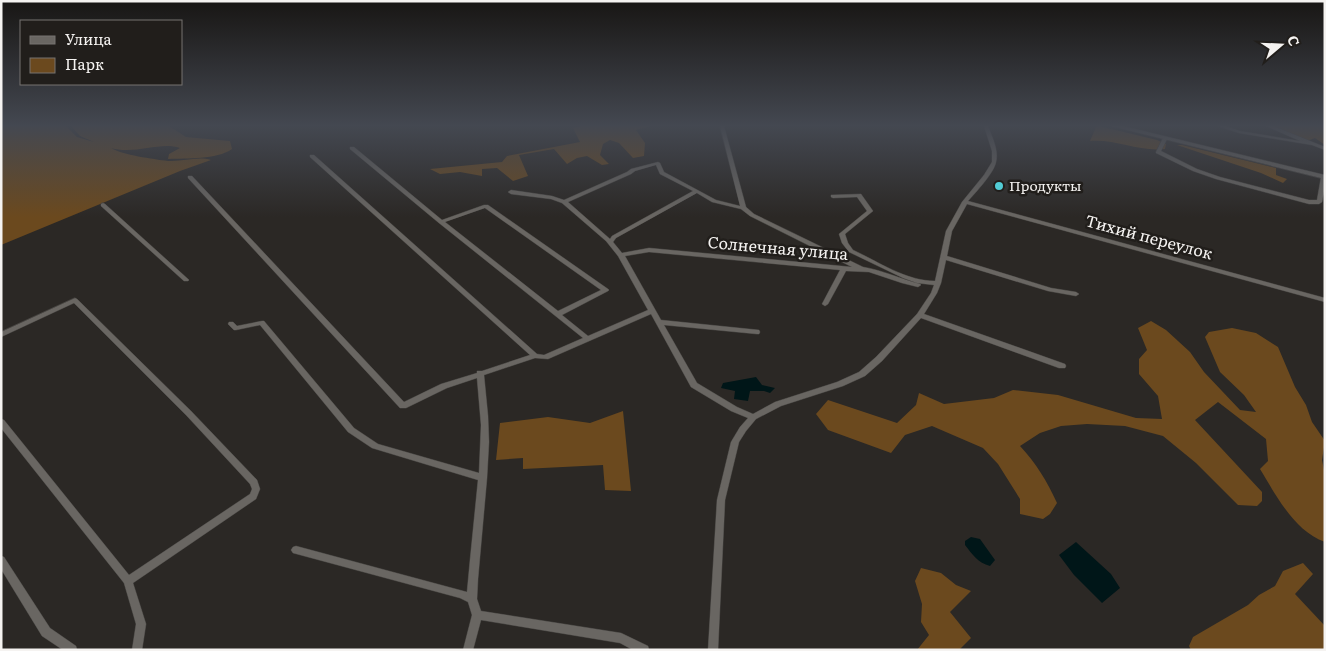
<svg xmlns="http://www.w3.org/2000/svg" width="1326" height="651" viewBox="0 0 1326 651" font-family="Literata,serif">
<rect width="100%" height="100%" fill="#2b2825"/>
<path fill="#6b491e" d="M1 126H66L77 137 94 142 80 136 71 126H169L186 137 230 141 232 149C216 160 187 158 168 159L169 154 180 148C160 141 135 155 111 148 123 155 153 159 168 161 183 162 197 156 211 160L180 171 1 245Z
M582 126H651L636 130 645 143 644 156 633 158 619 143 610 140 603 144 600 155 609 164 602 165 587 156 577 158 567 164 554 149 519 155 528 176 513 181 497 168 482 169V176L460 172 440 174 430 169 502 162 507 156 580 142 573 128Z
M1099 126 1157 140 1166 144 1165 149C1139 152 1116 139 1090 141L1096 127Z
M1271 126H1325V145L1315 138 1307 141Z
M1177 145H1182L1276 168V175L1287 179 1283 183 1261 173Z
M1151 321 1166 330 1190 352 1204 372 1240 410 1256 412 1244 395 1220 372 1205 337 1209 332 1232 328 1256 333 1278 347 1295 387 1306 405 1312 422 1325 441 1322 460 1325 475V542C1294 531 1276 495 1260 469L1268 461 1266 439 1218 402 1195 420 1262 492V501L1257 506 1238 505 1196 463 1163 436 1125 426 1087 424 1061 426 1040 433 1020 446C1036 463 1047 481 1057 503L1050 514 1043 519 1020 514V499L998 464 983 448 932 426 905 435 891 453 828 430 816 414 828 400 897 423 916 405 919 393 944 404 994 398 1013 390 1058 395 1136 418 1162 419 1158 396 1139 374V359L1147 350 1138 328Z
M623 411 631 491 605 490 603 465 523 469V458L496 460 500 423 548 417 590 423Z
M1303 563 1313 574 1295 594 1325 626V650H1191L1189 646 1193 637 1248 605 1259 595 1275 586 1283 571Z
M921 568 941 573 956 585 971 591 950 612 971 638 959 650H917L929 635 921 622 922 604 915 581Z"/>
<path fill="#001618" d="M756 377 762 385 775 388 770 393 764 391H750L748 401 734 399 735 391 721 388 723 383Z
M971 537 980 539 995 560 990 566C978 563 972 554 965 545V541Z
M1076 542 1111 574 1120 588 1102 603 1074 575 1059 555Z"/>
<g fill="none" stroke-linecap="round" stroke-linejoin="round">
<g stroke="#454340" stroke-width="1">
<path id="minor" d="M720 126H724L746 207 754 214 863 267C882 270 901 279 920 284L921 285 918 287 902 283 869 272 846 271 828 304 825 306 822 304 840 270 649 252 625 256 661 320 759 330 760 332 759 334H757L664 325 697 383 737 407 753 414 775 402 837 382 859 372 876 357 917 314 931 293 934 285 917 283 903 278 849 252 842 243 839 234 867 211 857 197 833 198 831 197V195L861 194 873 211 845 234 848 243 853 250C879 262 906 281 935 281L946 231 962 202 984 175 992 162V151L984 126H988C992 137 999 150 996 162 994 173 976 192 968 201L1325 298V302L967 204 952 231 947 256 1051 288 1076 292 1079 294 1076 296 1048 291 946 260 941 283 937 293 924 314 1065 364 1066 366 1065 368H1059L921 318 882 361 865 376 843 386 781 406 756 419 746 431 739 442 725 500 718 650H708L717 500 731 442 740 427 748 418 731 411 691 387 651 314 548 359 535 358 484 375 488 416 489 442 487 478 478 579 477 599 481 611 621 633 648 646 649 650H633L620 643 481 620 473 650H463L472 615 468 602 460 598 293 553 291 550 293 547 296 546 467 592 470 560 478 480 372 448 348 432 260 325 236 330H234L228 324 229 322H233L237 326 262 321H264L354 428 378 444 479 473 481 425 477 378 447 388 406 408H400L188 178V176H192L404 402 441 384 477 373V371H482L530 355 310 157V155H314L537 354 544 355 583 338 439 223 350 149V147H354L442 220 484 205H488L608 289 609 290 608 291 562 315 588 336 648 310 618 256 606 241 562 203 551 199 511 194 508 192 511 190 552 196 564 200 627 172 631 169 658 162 660 163 664 172 716 200 740 206ZM656 165 660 174 693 191 612 236 610 239 568 202 631 174 635 171ZM697 193 712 202 741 209 750 216 852 267 649 248 622 253 613 242 616 238ZM485 208 601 290 558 311 445 222Z
M1218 126H1226L1240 131 1300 141 1266 126H1273L1325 147V150L1312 145 1239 133Z
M1163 138 1167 139 1161 151 1197 169 1220 177 1309 200H1317L1321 177 1325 176V186L1322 202 1319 204H1309L1216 179 1193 171 1156 153V152Z
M103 203 105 204 188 279 189 280 188 281H184L101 206V204Z
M75 298 77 299 191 411 257 480 260 489 256 499 133 583 146 624 142 650H132L136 624 124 583 1 428V419L4 420 129 575 250 494 252 489 250 484 186 415 74 303 1 337V332Z
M1 556 4 557 50 628 76 646 77 650H63L42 636 1 569Z"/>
</g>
<g stroke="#454340" stroke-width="1">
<path id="secondary" d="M1111 126H1123L1325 175V179Z"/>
</g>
<use href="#minor" fill="#696662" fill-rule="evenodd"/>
<use href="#secondary" fill="#696662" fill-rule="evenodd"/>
</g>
<linearGradient id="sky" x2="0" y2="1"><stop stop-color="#181614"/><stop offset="0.58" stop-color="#444851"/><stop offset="1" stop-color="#444851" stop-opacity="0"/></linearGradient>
<rect width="1326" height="217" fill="url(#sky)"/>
<circle fill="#52ccd5" stroke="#211e1b" stroke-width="2" cx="999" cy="186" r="5"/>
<g text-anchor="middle" stroke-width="5" stroke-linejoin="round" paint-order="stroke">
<g font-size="14" fill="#f5f3f1" stroke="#211e1b" text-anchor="start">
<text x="1009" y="191">Продукты</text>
</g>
<g font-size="16" fill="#f5f3f1" stroke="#211e1b">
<text transform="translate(1149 237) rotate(15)" y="6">Тихий переулок</text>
<text transform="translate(778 248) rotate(5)" y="6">Солнечная улица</text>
</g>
</g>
<rect width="1326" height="651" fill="none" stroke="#f5f3f1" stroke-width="5"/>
<rect x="20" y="20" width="162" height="65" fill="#211e1b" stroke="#767371"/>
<rect x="30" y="36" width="25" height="8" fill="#696662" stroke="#767371"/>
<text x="65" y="45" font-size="15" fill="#f5f3f1">Улица</text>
<rect x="30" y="58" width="25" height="15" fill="#6b491e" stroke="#767371"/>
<text x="65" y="70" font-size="15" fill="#f5f3f1">Парк</text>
<g transform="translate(1281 45) rotate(71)" stroke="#211e1b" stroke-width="4" paint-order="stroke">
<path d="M0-4L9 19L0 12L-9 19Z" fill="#f5f3f1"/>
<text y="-8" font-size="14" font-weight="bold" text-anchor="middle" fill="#f5f3f1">С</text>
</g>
</svg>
